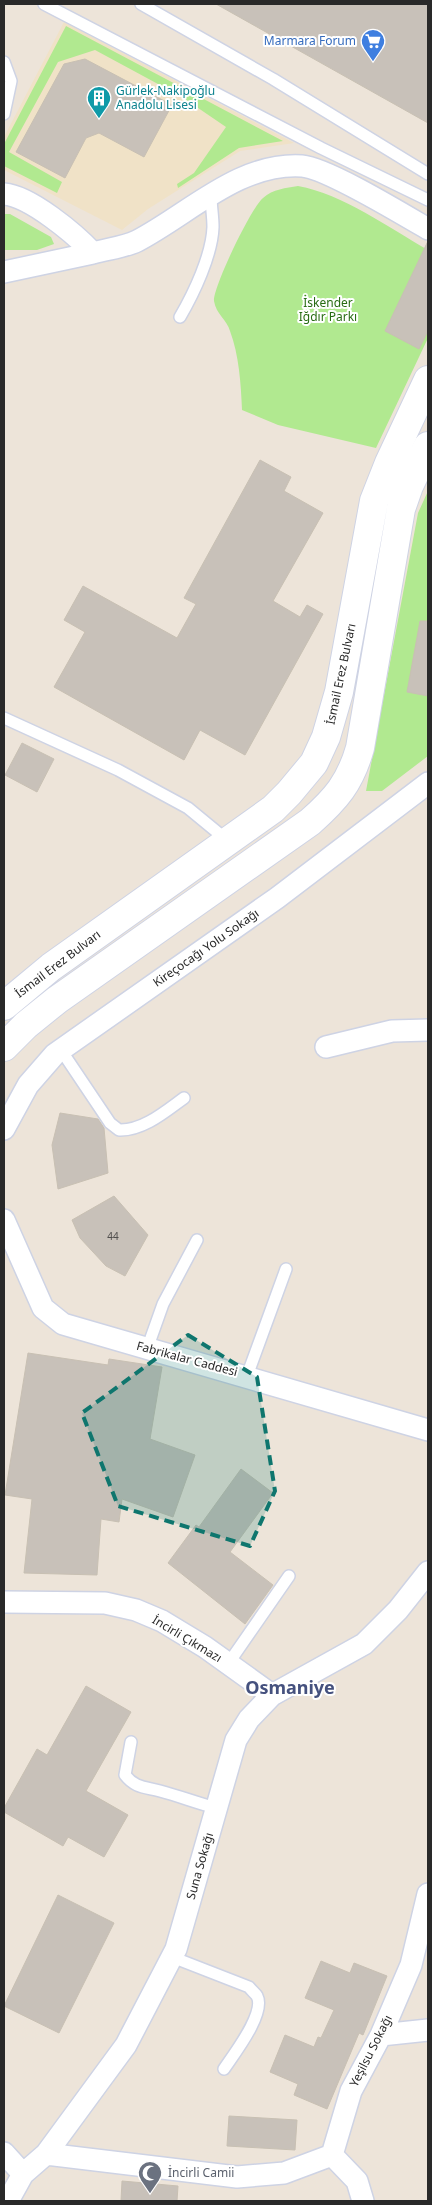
<svg xmlns="http://www.w3.org/2000/svg" width="432" height="2205" viewBox="0 0 432 2205" font-family="'Noto Sans',sans-serif">
<rect width="100%" height="100%" fill="#ede4d9"/>
<path fill="#f0e2c7" d="M64 22 294 143 240 151 148 209 122 230 4 170V137Z"/>
<path fill="#b1e990" d="M66 26 283 141 239 148 178 188 177 184 194 173 226 127 182 97 95 50 58 62 9 152 62 182 57 193 4 166V144Z
M298 186C343 194 389 228 428 250V338L376 448 278 425 242 410C241 384 239 355 230 331 227 320 216 314 214 301 213 287 251 208 263 198 273 189 286 188 298 186Z
M4 214H10L51 237 54 244 37 250H4Z
M428 491V756L382 791H366L418 513Z"/>
<path fill="#c8c1b9" stroke="#c8c0b3" d="M216 4H428V123Z
M85 59 172 105 144 157 99 133 86 138 65 178 16 152 64 64Z
M428 241V331L419 349 385 331Z
M260 460 291 477 284 491 323 513 273 601 300 617 307 605 323 614 245 755 200 730 184 760 54 687 85 632 64 620 83 586 177 638 196 604 184 598Z
M420 621H428V696L407 692Z
M22 743 54 759 37 792 5 775Z
M60 1113 98 1119 104 1128 108 1173 58 1189 52 1145Z
M114 1196 148 1235 125 1276 106 1266 80 1238 72 1220Z
M28 1353 108 1365 109 1359 162 1367 150 1439 195 1455 173 1517 122 1499 119 1522 101 1519 97 1575 24 1573 32 1499 5 1495Z
M241 1469 273 1493 230 1552 273 1585 245 1624 168 1563 196 1525 199 1527Z
M86 1686 131 1712 86 1791 128 1815 104 1857 68 1837 63 1846 4 1812V1808L37 1749 47 1755Z
M58 1895 114 1923 59 2033 4 2006Z
M321 1961 350 1973 354 1963 387 1976 363 2035 359 2033 327 2109 294 2095 298 2084 270 2072 285 2035 314 2047 318 2037 321 2038 334 2010 305 1998Z
M229 2116 297 2120 295 2150 227 2146Z
M122 2181 178 2186 177 2201H121Z"/>
<g fill="none" stroke-linecap="round" stroke-linejoin="round">
<g stroke="#ced3e4" stroke-width="14">
<path id="lane" d="M44 4 321 148 428 200
M141 4 273 79 428 174
M4 62 11 81 4 114
M180 317C194 293 212 255 213 227 213 216 211 206 211 196
M4 718 118 770 188 808 228 841
M61 1050 110 1123 119 1130C143 1131 166 1111 184 1098
M147 1349 163 1304 197 1240
M247 1376 286 1269
M228 1664 289 1576
M131 1742 125 1775C135 1788 145 1787 160 1791 179 1796 197 1803 216 1808
M172 1957 249 1987C251 1990 255 1993 257 1996 266 2013 234 2054 224 2069"/>
</g>
<g stroke="#ced3e4" stroke-width="24">
<path id="street" d="M4 194C30 196 75 234 93 253L4 272
M93 253C107 249 125 247 137 241 189 214 239 162 302 166 327 168 404 215 428 229
M326 1047 392 1031 428 1030
M4 1129 28 1085 55 1054 277 898 428 783
M4 1220 43 1308 63 1324 428 1430
M4 1602 105 1603 136 1610 162 1621 205 1647 272 1695
M381 2035 428 2030
M4 2153 23 2174
M46 2154 237 2177 284 2173 332 2155
M8 2201 23 2174 46 2154 126 2045 176 1949 236 1740 249 1719 272 1695 364 1644 398 1610 428 1572
M363 2201 357 2181 332 2155 351 2091 381 2035 411 1965 428 1894"/>
</g>
<g stroke="#ced3e4" stroke-width="30">
<path id="secondary" d="M4 1006 51 967 273 809 289 793 314 763 326 737 339 692 374 501 389 463 428 380
M4 1047 26 1025 57 1000 310 822C336 799 350 783 360 748L401 509 409 486 428 446"/>
</g>
<use href="#lane" stroke="#fff" stroke-width="11"/>
<use href="#street" stroke="#fff" stroke-width="21"/>
<use href="#secondary" stroke="#fff" stroke-width="28"/>
</g>
<path fill="#0f766e" fill-opacity="0.2" stroke="#0f766e" stroke-width="4" stroke-dasharray="10 6" stroke-linejoin="round" d="M188 1335 257 1377 275 1491 250 1546 118 1506 82 1413Z"/>
<defs>
<g id="supermarket-pin" transform="scale(1.25)"><path d="M0 17L-7.5 6A9.5 9.5 0 1 1 7.5 6Z" fill="#3f7fe0" stroke="#fff"/><path d="M-6-5.5h2.5l.6 2H6L4.5 2H-2.5L-4.4-4H-6ZM-1.5 3.2a1.3 1.3 0 1 0 .1 0ZM3 3.2a1.3 1.3 0 1 0 .1 0Z" fill="#fff"/></g>
<g id="building-pin" transform="scale(1.25)"><path d="M0 17L-7.5 6A9.5 9.5 0 1 1 7.5 6Z" fill="#0f9aa8" stroke="#fff"/><path d="M-4-6H4V6H1V3H-1V6H-4ZM-2.5-4.3h1.7v1.8h-1.7ZM.8-4.3h1.7v1.8H.8ZM-2.5-1h1.7V.8h-1.7ZM.8-1h1.7V.8H.8Z" fill="#fff"/></g>
<g id="mosque-pin" transform="scale(1.25)"><path d="M0 17L-7.5 6A9.5 9.5 0 1 1 7.5 6Z" fill="#6b7280" stroke="#fff"/><path d="M3.5-4.9A6 6 0 1 0 3.5 4.9A5 5 0 1 1 3.5-4.9Z" fill="#fff"/></g>
</defs>
<g fill-rule="evenodd">
<use href="#supermarket-pin" x="373" y="41"/>
<use href="#building-pin" x="99" y="98"/>
<use href="#mosque-pin" x="150" y="2173"/>
</g>
<g text-anchor="middle" stroke-width="4" stroke-linejoin="round" paint-order="stroke">
<g font-size="10" fill="#514f4d">
<text x="113" y="1240">44</text>
</g>
<g font-size="12" fill="#366cbe" stroke="#fff" text-anchor="end">
<text x="356" y="45">Marmara Forum</text>
</g>
<g font-size="12" fill="#0d838f" stroke="#fff" text-anchor="start">
<text x="116" y="95">Gürlek-Nakipoğlu<tspan x="116" dy="14">Anadolu Lisesi</tspan></text>
</g>
<g font-size="12" fill="#286c13" stroke="#fff">
<text x="328" y="307">İskender<tspan x="328" dy="14">Iğdır Parkı</tspan></text>
</g>
<g font-size="12" fill="#292929" stroke="#fff">
<text transform="translate(341 674) rotate(-78)" y="4">İsmail Erez Bulvarı</text>
<text transform="translate(206 948) rotate(-35)" y="4">Kireçocağı Yolu Sokağı</text>
<text transform="translate(58 964) rotate(-37)" y="4">İsmail Erez Bulvarı</text>
<text transform="translate(187 1359) rotate(15)" y="4">Fabrikalar Caddesi</text>
<text transform="translate(187 1639) rotate(31)" y="4">İncirli Çıkmazı</text>
<text transform="translate(200 1866) rotate(-74)" y="4">Suna Sokağı</text>
<text transform="translate(371 2051) rotate(-63)" y="4">Yeşilsu Sokağı</text>
</g>
<g font-size="12" fill="#5b616d" stroke="#fff" text-anchor="start">
<text x="168" y="2177">İncirli Camii</text>
</g>
<g font-size="18" font-weight="bold" fill="#45517e" stroke="#fff">
<text x="290" y="1694">Osmaniye</text>
</g>
</g>
<rect width="432" height="2205" fill="none" stroke="#292929" stroke-width="10"/>
</svg>
